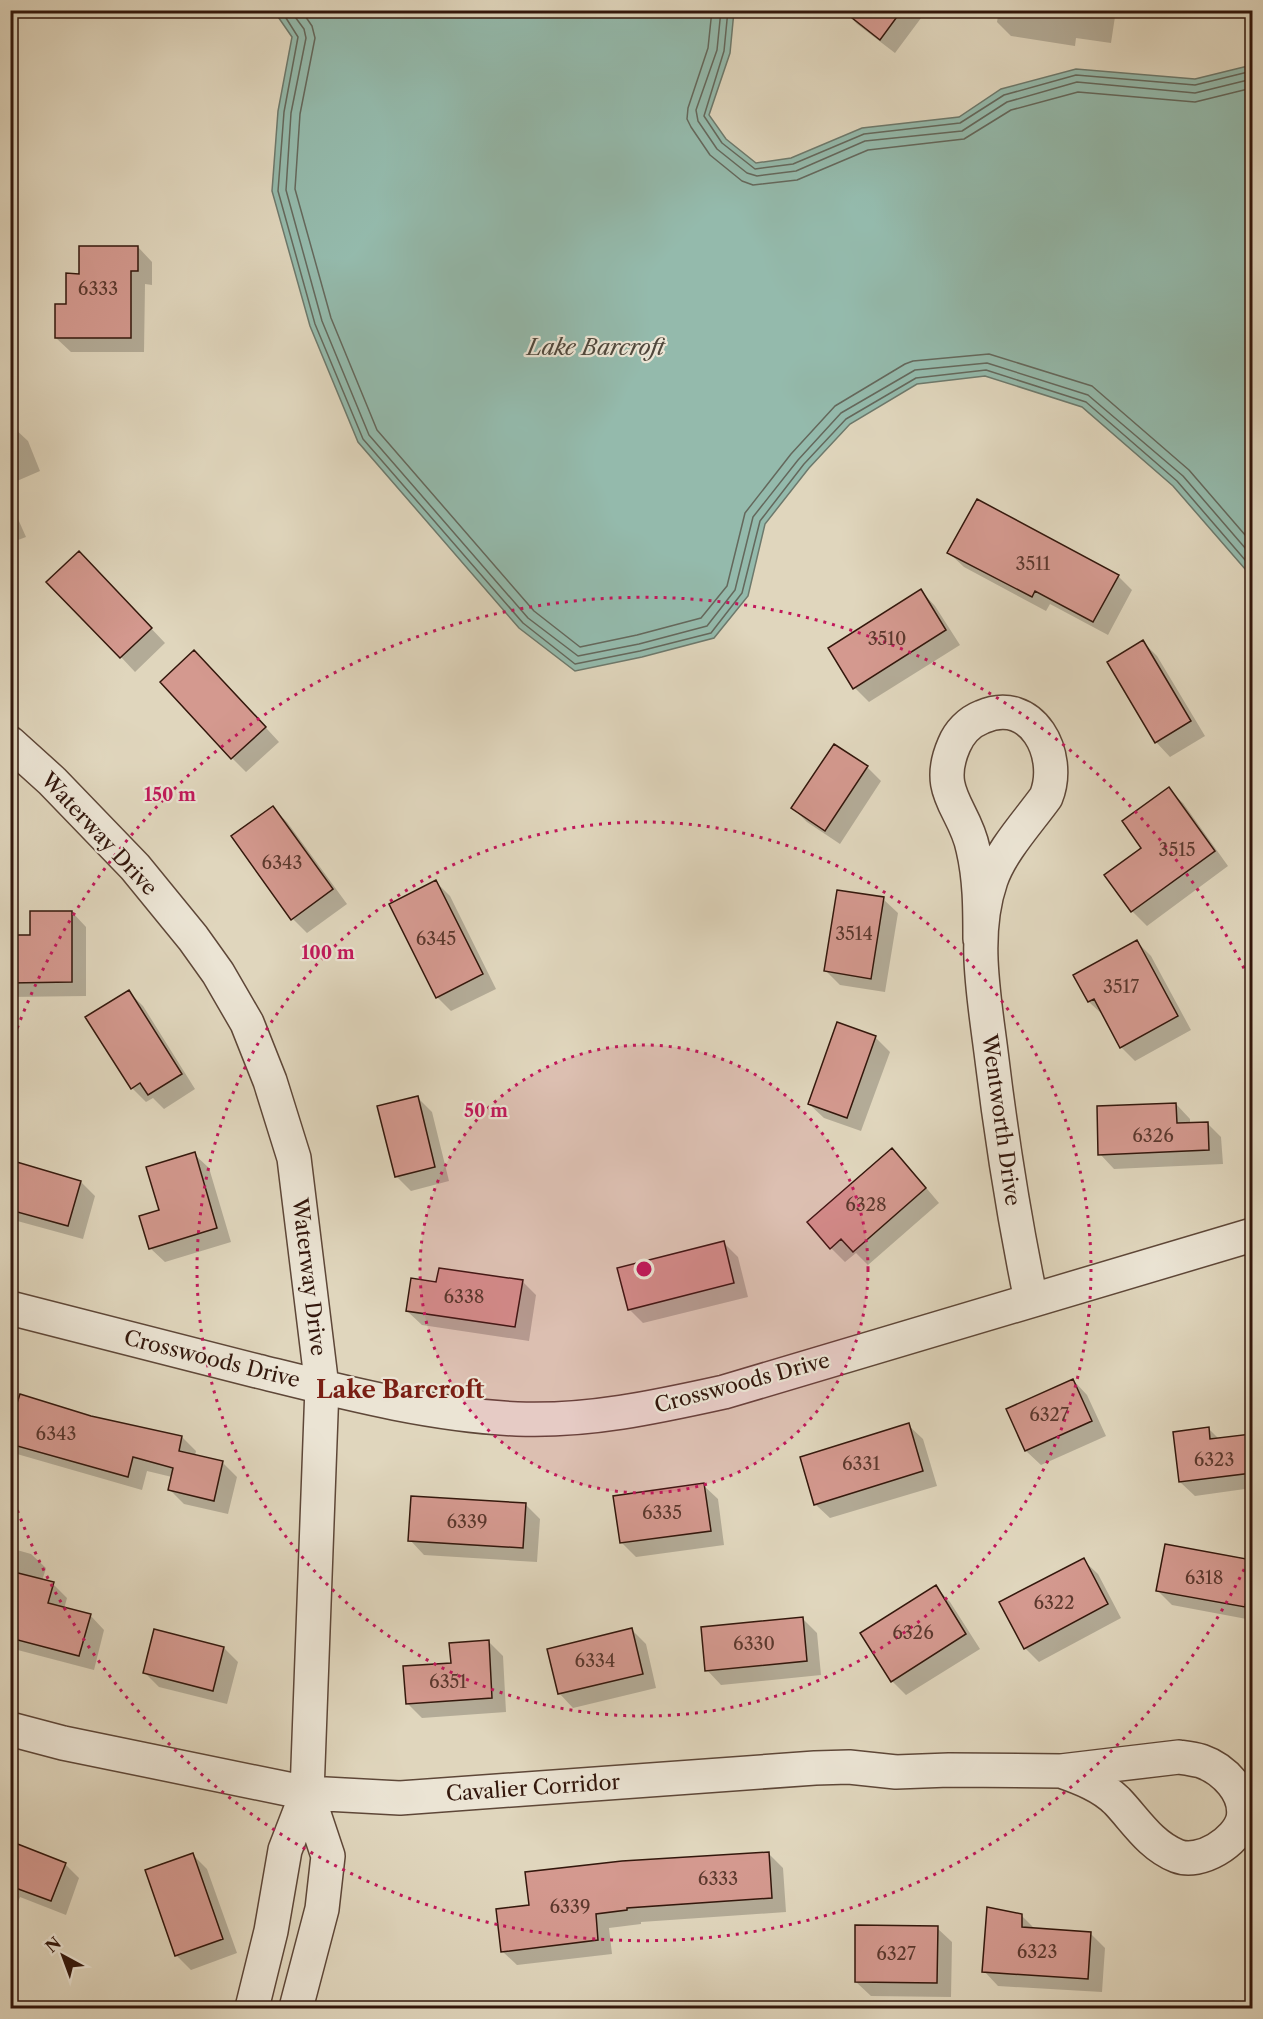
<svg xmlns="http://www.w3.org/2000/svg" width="1263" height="2019" viewBox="0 0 1263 2019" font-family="'Libre Caslon Text',serif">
<rect width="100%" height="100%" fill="#e0d6bd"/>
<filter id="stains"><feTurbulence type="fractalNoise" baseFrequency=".00333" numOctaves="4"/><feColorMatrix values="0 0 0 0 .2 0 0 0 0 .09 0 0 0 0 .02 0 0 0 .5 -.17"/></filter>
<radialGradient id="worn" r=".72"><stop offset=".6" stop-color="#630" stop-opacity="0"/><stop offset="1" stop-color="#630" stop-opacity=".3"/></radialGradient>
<path fill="#94baac" stroke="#6d796c" stroke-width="1.5" d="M274 11H734L730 53 709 115 726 139 756 163 791 158 862 128 959 117 1001 89 1076 69 1195 79 1252 65V577L1173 486 1082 407 985 376 917 384 850 424 809 468 765 524 748 596 714 638 642 657 575 671 519 628 358 442 310 326 272 191 278 111 292 37Z"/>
<path fill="#0003" d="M844 10H927L895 53 857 24Z
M999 10H1116L1111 43 1076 38 1075 46 1011 36 997 22Z
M138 247 152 262V285L145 284 144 352H71L56 338 67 305 81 275Z
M13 427 28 441 40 471 10 484V428Z
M10 501 26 537 10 543Z
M949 553 1118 576 1132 590 1108 635 1050 604 1046 611 964 567Z
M93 567 165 643 135 672 121 657Z
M921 591 935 606 960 645 869 702 855 688Z
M1143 642 1157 656 1205 736 1170 757 1156 742Z
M209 666 279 742 246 772 232 758Z
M867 767 881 781 840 844 807 822 793 808Z
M1168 789 1183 803 1228 866 1147 926 1132 911 1106 876 1143 849Z
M273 808 287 822 347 904 307 933 293 919Z
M436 882 450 896 496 989 451 1011 437 997Z
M883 899 898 913 885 992 840 985 826 971Z
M72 912 86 927V996L10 997V936H31Z
M1137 942 1151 956 1191 1030 1135 1061 1121 1047 1104 1016 1089 1002 1076 976Z
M129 992 143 1006 195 1089 164 1109 153 1098 146 1102 132 1088Z
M875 1037 890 1052 861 1131 824 1118 809 1104Z
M418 1098 432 1112 449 1181 411 1191 396 1176Z
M1176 1104 1190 1119V1124L1207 1123 1221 1137 1223 1164 1114 1169 1100 1154Z
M194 1154 209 1168 231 1242 165 1262 150 1248 161 1211Z
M10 1162 81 1182 95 1196 83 1239 10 1219Z
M906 1164 939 1203 868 1265 856 1253 845 1262 831 1248Z
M724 1243 738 1257 748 1297 643 1323 629 1309Z
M522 1281 536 1295 529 1341 422 1325 407 1311 437 1284Z
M1073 1380 1087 1395 1106 1436 1041 1465 1026 1451 1008 1410Z
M10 1397 182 1437 196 1451 195 1456 223 1463 237 1477 228 1514 184 1504 169 1489 172 1477 147 1471 142 1490 10 1452Z
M908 1425 923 1439 937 1486 830 1518 815 1504Z
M1208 1428 1219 1439 1250 1435 1252 1437V1488L1195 1496 1180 1482Z
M703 1485 718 1499 724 1545 636 1557 621 1542Z
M525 1504 540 1519 537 1562 424 1555 410 1540Z
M1166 1546 1252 1562V1620L1172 1605 1158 1591Z
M10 1548 31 1554 46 1568 42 1581 53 1584 67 1598 64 1609 90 1615 104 1630 94 1670 10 1648Z
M1083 1560 1098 1574 1121 1618 1039 1662 1025 1648Z
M936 1587 950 1602 980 1649 906 1695 892 1681Z
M802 1618 817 1633 821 1675 721 1685 707 1670Z
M632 1630 646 1644 656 1688 573 1708 559 1693Z
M488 1641 503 1656 506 1712 422 1718 407 1703Z
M224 1648 238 1662 227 1704 159 1687 145 1673Z
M10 1843 65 1864 79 1878 66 1915 20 1897 10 1921Z
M769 1854 783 1868 786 1912 641 1922V1924L609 1928 612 1954 517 1965 502 1951 531 1906Z
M193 1855 207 1869 237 1953 191 1970 176 1955Z
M1021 1915 1035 1929 1090 1933 1105 1948 1102 1992 998 1986 984 1971Z
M937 1928 952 1942 951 1997 871 1996 856 1982Z
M10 1962 15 1966 10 1973Z
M1234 2000 1243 2008H1190Z"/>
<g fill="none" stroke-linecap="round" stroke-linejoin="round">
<path stroke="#64685c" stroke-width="1.5" d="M281 10 298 37 284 112 278 191 315 324 363 439 523 623 575 664 640 651 711 633 742 593 760 521 804 464 846 419 916 378 986 370 1086 402 1177 481 1252 568
M290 10 304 29 306 38 291 113 286 190 322 321 369 435 528 618 578 656 639 644 707 626 735 590 753 517 798 460 841 413 915 370 987 363 1088 395 1183 476 1252 556
M301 10 312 26 315 38 300 114 295 189 331 318 377 430 534 611 580 647 637 635 701 618 727 586 745 513 791 454 835 406 905 364 913 361 989 354 1092 386 1189 470 1252 543
M712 10 708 48 688 108 687 119 691 127 710 155 742 181 753 185 797 180 868 150 964 139 1011 110 1078 92 1195 102 1252 88
M721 10 717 50 696 110 698 121 717 149 747 173 757 176 796 171 865 141 962 131 1007 102 1077 82 1195 93 1252 79
M728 10 724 51 704 116 722 143 755 169 793 164 864 134 960 123 1004 95 1076 75 1195 85 1252 71"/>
</g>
<path fill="#d4998f" stroke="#33170c" stroke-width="1.5" d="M842 10H902L880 40Z
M79 246H138V271H131V338H55V304H66V273L79 274Z
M977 499 1119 575 1093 622 1035 591 1032 597 947 553Z
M79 551 152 628 120 658 46 582Z
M921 589 946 630 853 689 828 648Z
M1143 640 1191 721 1155 743 1107 662Z
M194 650 266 727 231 759 160 682Z
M834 744 868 766 825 831 791 808Z
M1169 787 1215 851 1131 912 1104 875 1141 848 1122 821Z
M273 806 333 889 291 920 231 836Z
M436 880 483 974 436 998 389 904Z
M837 890 884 897 871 979 824 971Z
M30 911H72V982L10 983V935H30Z
M1137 940 1178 1016 1120 1048 1094 999 1088 1002 1073 975Z
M129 990 182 1074 148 1095 140 1083 131 1089 85 1017Z
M837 1022 876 1036 847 1118 808 1104Z
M418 1096 435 1167 395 1177 377 1106Z
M1176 1103 1177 1123 1208 1122 1209 1150 1098 1155 1097 1106Z
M892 1148 926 1188 853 1252 841 1239 830 1249 807 1222Z
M195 1152 217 1228 149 1249 139 1216 159 1210 146 1167Z
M10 1160 81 1181 68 1226 10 1210Z
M724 1241 734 1283 628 1310 617 1268Z
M439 1268 523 1280 515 1327 406 1311 411 1278 436 1282Z
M1073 1379 1092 1421 1025 1451 1006 1409Z
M20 1394 91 1416 182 1436 179 1451 223 1461 214 1501 168 1490 173 1468 133 1457 128 1477 10 1444V1425Z
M909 1423 923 1471 814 1505 800 1457Z
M1209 1427 1210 1439 1251 1434 1252 1473 1179 1482 1173 1432Z
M704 1483 711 1531 620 1543 613 1496Z
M411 1496 526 1503 523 1548 408 1541Z
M1165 1544 1252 1560 1245 1607 1156 1591Z
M1084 1558 1108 1604 1024 1649 999 1602Z
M10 1571 54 1582 48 1603 91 1614 79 1656 10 1638Z
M936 1585 966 1634 891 1682 860 1633Z
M803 1617 807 1661 705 1671 701 1627Z
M632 1628 643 1674 558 1694 547 1649Z
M154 1629 224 1647 213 1691 143 1673Z
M489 1640 492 1698 406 1704 403 1666 451 1663 449 1643Z
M10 1841 66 1863 51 1901 10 1886Z
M769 1852 772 1898 627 1908V1910L596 1914 598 1940 501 1952 496 1909 529 1905 525 1872 622 1861Z
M193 1853 223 1939 175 1956 145 1870Z
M987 1907 1022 1914V1927L1091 1932 1088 1979 982 1972Z
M855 1925 938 1926 937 1983 855 1982Z"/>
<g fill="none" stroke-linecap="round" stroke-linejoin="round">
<g stroke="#5e4738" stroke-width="36">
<path id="minor" d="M10 743 52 781 135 867 193 938 218 973 247 1023 270 1081 294 1158 322 1387 307 1793 328 1856 322 1909 296 2008
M980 939C980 908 980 879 973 849 965 808 933 793 954 745 959 733 969 722 982 717 1032 695 1063 755 1046 797 1028 822 1001 851 991 880 972 935 984 996 991 1052 1001 1135 1014 1218 1031 1300
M10 1308C93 1329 175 1350 257 1371 342 1392 429 1415 517 1419 587 1422 656 1407 724 1392L1252 1235
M10 1729 63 1743 307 1793 400 1798 815 1768 849 1767 896 1772 949 1770 1061 1771
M1179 1757C1186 1758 1194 1759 1201 1761 1224 1769 1248 1793 1243 1819 1237 1842 1200 1865 1177 1856 1150 1845 1136 1821 1117 1801 1102 1786 1081 1778 1061 1771Z
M252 2008 271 1931 285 1850 307 1793"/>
</g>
<use href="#minor" stroke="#ebe4d4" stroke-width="33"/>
</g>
<circle cx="644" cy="1269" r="224" fill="#c2185b" fill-opacity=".12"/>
<g fill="none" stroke="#c2185b" stroke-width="3" stroke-dasharray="3 6">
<circle cx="644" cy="1269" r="224"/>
<circle cx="644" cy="1269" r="447"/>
<path d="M1252 1553A671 671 0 0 1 11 1493M11 1045A671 671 0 0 1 1252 985"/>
</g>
<g text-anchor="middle" stroke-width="4.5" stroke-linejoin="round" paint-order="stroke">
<g font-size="18" fill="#5b382d">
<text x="98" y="295">6333</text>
<text x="1033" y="570">3511</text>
<text x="887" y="645">3510</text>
<text x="1177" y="856">3515</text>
<text x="282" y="869">6343</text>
<text x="854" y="940">3514</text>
<text x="436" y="945">6345</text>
<text x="1121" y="993">3517</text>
<text x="1153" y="1142">6326</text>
<text x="866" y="1211">6328</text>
<text x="464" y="1303">6338</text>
<text x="1049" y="1421">6327</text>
<text x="56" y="1440">6343</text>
<text x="1214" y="1466">6323</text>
<text x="861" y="1470">6331</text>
<text x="662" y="1519">6335</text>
<text x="467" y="1528">6339</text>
<text x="1204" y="1584">6318</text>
<text x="1054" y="1609">6322</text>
<text x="913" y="1639">6326</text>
<text x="754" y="1650">6330</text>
<text x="595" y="1667">6334</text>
<text x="448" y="1688">6351</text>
<text x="718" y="1885">6333</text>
<text x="570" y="1913">6339</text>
<text x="1037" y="1958">6323</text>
<text x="896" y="1960">6327</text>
</g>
<g font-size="21" fill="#33170c" stroke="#ebe4d4">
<text transform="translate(99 834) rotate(47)" y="7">Waterway Drive</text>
<text transform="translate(1001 1120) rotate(82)" y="7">Wentworth Drive</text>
<text transform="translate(309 1277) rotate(83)" y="7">Waterway Drive</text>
<text transform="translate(212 1359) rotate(14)" y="7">Crosswoods Drive</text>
<text transform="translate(742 1383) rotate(-15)" y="7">Crosswoods Drive</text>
<text transform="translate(533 1788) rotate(-4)" y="7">Cavalier Corridor</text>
</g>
<g font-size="22" font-style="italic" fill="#50483c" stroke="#ebe4d4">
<text x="596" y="355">Lake Barcroft</text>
</g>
<g font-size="24" font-weight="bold" fill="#7a1f14" stroke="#ebe4d4">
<text x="400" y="1398">Lake Barcroft</text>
</g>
</g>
<circle cx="644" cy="1269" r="9" fill="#c2185b" stroke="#ebe4d4" stroke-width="3"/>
<g font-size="18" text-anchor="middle" font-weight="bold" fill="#c2185b" stroke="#ebe4d4" stroke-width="4.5" stroke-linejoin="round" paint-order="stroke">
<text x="170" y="801">150 m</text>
<text x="328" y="959">100 m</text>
<text x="486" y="1117">50 m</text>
</g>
<rect width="1263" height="2019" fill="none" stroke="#e0d6bd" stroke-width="36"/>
<rect x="12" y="12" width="1239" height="1995" fill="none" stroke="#33170c" stroke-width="3"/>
<rect x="18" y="18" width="1227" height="1983" fill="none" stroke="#33170c" stroke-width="1.5"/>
<g transform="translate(63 1956) rotate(319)" stroke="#ebe4d4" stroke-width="4.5" paint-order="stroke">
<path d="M0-4.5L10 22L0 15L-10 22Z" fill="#33170c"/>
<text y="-9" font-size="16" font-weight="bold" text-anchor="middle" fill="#33170c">N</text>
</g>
<rect width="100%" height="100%" filter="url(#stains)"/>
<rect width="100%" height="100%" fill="url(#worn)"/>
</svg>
